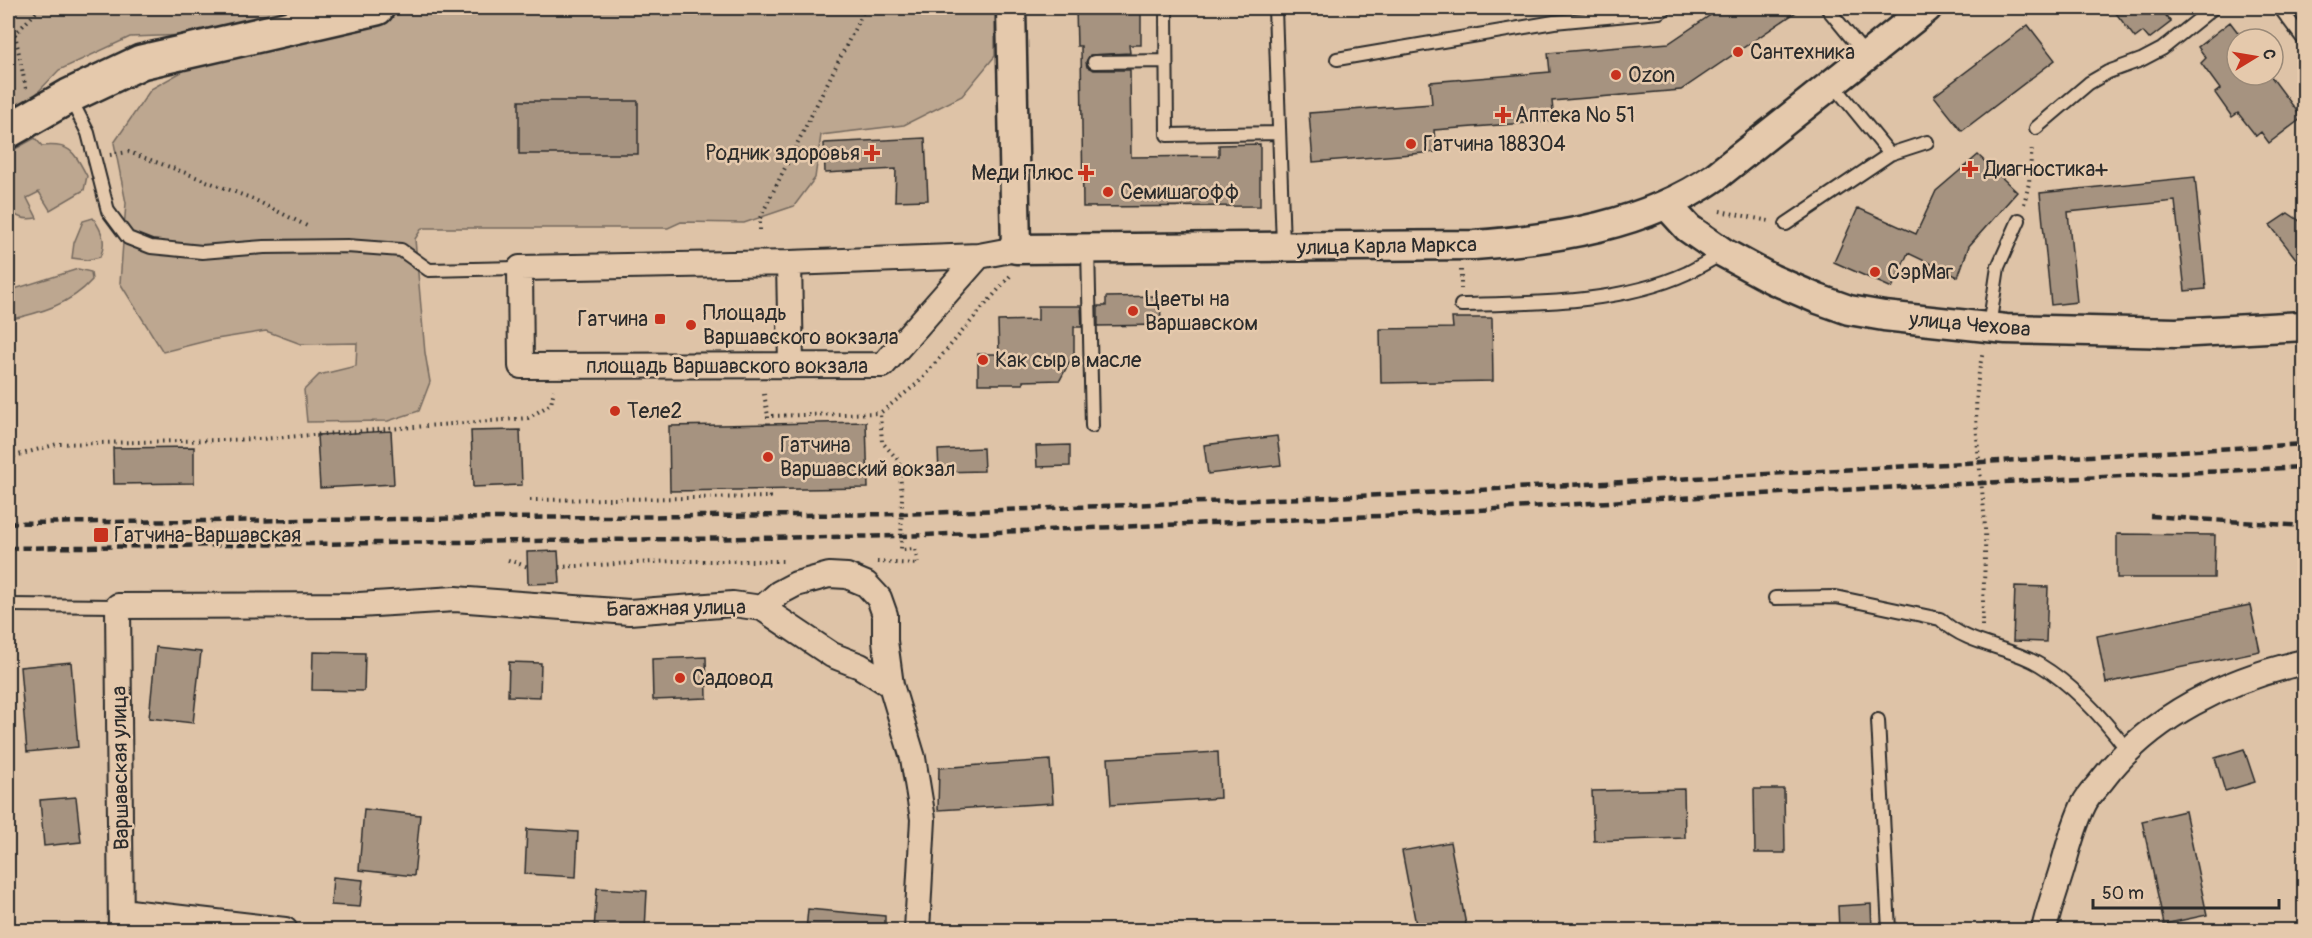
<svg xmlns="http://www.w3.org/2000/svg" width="2312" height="938" viewBox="0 0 2312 938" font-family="Pangolin,sans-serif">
<rect width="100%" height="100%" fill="#dec3a7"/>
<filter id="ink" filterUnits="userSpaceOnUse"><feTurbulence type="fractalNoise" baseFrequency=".0167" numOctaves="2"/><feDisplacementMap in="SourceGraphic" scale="12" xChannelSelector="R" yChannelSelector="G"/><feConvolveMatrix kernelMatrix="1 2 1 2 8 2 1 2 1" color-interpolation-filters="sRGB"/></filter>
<g filter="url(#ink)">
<path fill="#bda790" stroke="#74695e" stroke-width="1.5" d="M8 8H325L218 34 130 37 59 70 18 113 8 120Z
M426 8H995V56L962 96 904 125 821 135 815 178 794 206 744 223 681 222 668 228H422L415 239 425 353 430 382 419 411 388 421 307 422 304 390 319 375 356 366 357 343 301 344 266 331 210 340 163 352 120 283 126 203 114 143 151 89 203 60 223 53Z
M35 138 42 146C71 143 74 152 87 176L84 190 50 210 39 192 27 198 37 218C23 220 17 218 8 208V153Z
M93 218C102 231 107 242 100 257L87 260 72 258 74 243 83 221Z
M78 269 91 272 92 280C70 305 39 313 8 320V291Z"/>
<path fill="#a69380" stroke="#2b2b2b" stroke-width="1.5" d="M1076 8H1141V45H1129L1130 53 1090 55 1086 62 1087 67 1094 70H1130L1131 157 1219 156V145L1260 144V206L1083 207 1081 46H1077Z
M1721 8H1802L1681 90 1552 101 1554 121 1434 130 1436 152 1313 162 1309 113 1432 104 1430 82 1550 72 1548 53 1669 43Z
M2112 8H2160L2171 22 2149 39 2143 32 2135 38Z
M2230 22 2243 39H2237V75H2270L2302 118 2269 143 2261 132 2256 136 2238 113 2232 117 2215 93 2220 89 2201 63 2206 58 2198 47Z
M2028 25 2055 60 1962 131 1934 96Z
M519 101H638V154H519Z
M925 138 928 200 895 201 896 169 825 173 824 143Z
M1978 155 2017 192 1969 246 1958 277 1908 253 1892 288 1834 262 1858 208 1916 234 1936 191Z
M2195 177 2206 289 2185 291 2175 201 2068 212 2077 302 2051 305 2040 193Z
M2288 213 2304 224V269L2270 225Z
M1160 296 1161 325 1098 326V306H1106V297Z
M1038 306H1081L1082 327H1074V353L1060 380 1023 381V384H978V354H999L998 321 1038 320Z
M1452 318H1492L1493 381 1381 383 1380 329 1453 328Z
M866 422 868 488 670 491 669 426Z
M520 430 522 485 473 487 471 431Z
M391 431 394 484 320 488 317 435Z
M1277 436 1281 465 1208 474 1204 445Z
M1070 445V466L1037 467 1036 446Z
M194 447V483L114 484 113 448Z
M983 448 984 471 939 472 938 450Z
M2117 534 2215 535 2214 578H2117Z
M558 551 560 583 528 584 527 552Z
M2015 586 2048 587 2046 642 2013 641Z
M2250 605 2260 651 2106 683 2097 636Z
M156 647 201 652 193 723 149 718Z
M313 652 365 653 364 691 312 690Z
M706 657 707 698 653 700 652 659Z
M71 662 78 747 27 752 20 667Z
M509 662 541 663 540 697 508 696Z
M2244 749 2255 782 2225 791 2215 758Z
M1218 752 1220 798 1111 805 1108 758Z
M1050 760 1053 803 938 810 939 768Z
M1684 789 1685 838 1594 841 1592 791Z
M1754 789H1784L1785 853H1755Z
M76 797 81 842 44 846 40 800Z
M364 809 420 815 414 876 359 870Z
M2185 811 2207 915 2164 924 2142 821Z
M527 829 578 832 576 877 525 874Z
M1450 842 1467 930H1417L1402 851Z
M333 877 363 880 360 907 331 905Z
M597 888 647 891 645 930H594Z
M1871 904 1872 930H1839L1838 906Z
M808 909 885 916V930H806Z"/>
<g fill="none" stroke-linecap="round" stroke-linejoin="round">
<g stroke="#2b2b2b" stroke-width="16">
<path id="service" d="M1166 8 1167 135 1279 133
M1275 8 1283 246
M1827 8 1867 57
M2280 8 2304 40
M1337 59 1554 22 1659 12 1666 8
M1094 62 1166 61
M1833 84 1890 154
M70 98 88 133 108 211 128 238 151 247 202 252 264 247 347 246 401 250 429 270 520 268
M2036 128 2089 83 2108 72 2141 60 2162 49 2213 8
M1786 224 1890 154 1927 142
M1088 248 1092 426
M1461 305C1534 303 1620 304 1687 273 1699 267 1711 260 1723 253
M1989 327 1998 267 2019 220
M1775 598 1836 597 1940 619C1970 647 2007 645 2040 665 2075 686 2104 719 2128 751
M8 605 118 606
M1878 720 1889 930"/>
</g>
<g stroke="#2b2b2b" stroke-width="28">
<path id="minor" d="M979 256 883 365 521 366 520 268 789 263 979 256 1016 249
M789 263 791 366
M762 608 779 593 796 584 829 575 847 576 866 584 879 598 885 615V641L891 685 913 758 923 819 917 930
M121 911 285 930
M121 930 118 606 359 605 455 599 629 612 733 604 762 608 832 655 860 666 891 685
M2044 930C2048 910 2056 889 2062 869 2068 848 2074 824 2084 804 2088 795 2097 787 2103 779 2152 715 2228 679 2304 662"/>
</g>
<g stroke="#2b2b2b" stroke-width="33">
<path id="tertiary" d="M1011 8 1016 249 1474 245C1556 239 1646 225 1715 177L1927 8
M1667 205 1688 228 1724 253 1772 279 1818 299 1849 310 1884 316 2006 329 2176 333 2304 326"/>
</g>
<g stroke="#2b2b2b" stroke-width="38">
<path id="secondary" d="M8 131 69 96 141 62 377 8"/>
</g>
<path stroke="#2b2b2b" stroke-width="4" stroke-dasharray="1.5 4.5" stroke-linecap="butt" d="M15 34 26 89
M8 36 15 34 40 8
M110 155 128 152 170 167 253 199 309 227
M2024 204 2029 183 2032 146
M1720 211 1769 221
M760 230V218L865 8
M1461 270V289
M764 394 768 416
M768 424V416L880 413
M8 458 57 444 261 439 528 418 551 404 554 390
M530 500 770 497 769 490
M508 560 528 567
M877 562 918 564 915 549 901 550 902 497 899 461 882 442 880 413 918 383 1010 276
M559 567 674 561H786
M1982 626C1983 593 1986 560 1985 528 1982 466 1968 414 1983 352"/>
<use href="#service" stroke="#e5c9ac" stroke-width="12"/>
<use href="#minor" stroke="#e5c9ac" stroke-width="24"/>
<use href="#tertiary" stroke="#e5c9ac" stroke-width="28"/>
<use href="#secondary" stroke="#e5c9ac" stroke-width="33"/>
<path stroke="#2b2b2b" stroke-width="4.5" stroke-dasharray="9 4.5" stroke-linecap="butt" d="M2150 516 2304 526
M8 523 900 514 1406 494 2304 444
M8 548 902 536 1401 515 1640 500 2304 467"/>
</g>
</g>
<g fill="#c8321e" stroke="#e5c9ac" stroke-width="2">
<circle cx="1738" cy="52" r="6"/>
<circle cx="1616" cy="75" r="6"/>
<path d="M1500 106h6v6h6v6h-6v6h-6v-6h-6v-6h6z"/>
<circle cx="1411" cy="144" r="6"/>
<path d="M869 144h6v6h6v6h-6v6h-6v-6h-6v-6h6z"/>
<path d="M1967 160h6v6h6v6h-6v6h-6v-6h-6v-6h6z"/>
<path d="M1083 164h6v6h6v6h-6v6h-6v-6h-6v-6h6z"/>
<circle cx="1108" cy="192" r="6"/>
<circle cx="1875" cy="272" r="6"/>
<circle cx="1133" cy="311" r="6"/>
<rect x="654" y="313" width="12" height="12" rx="3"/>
<circle cx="691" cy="325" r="6"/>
<circle cx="983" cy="360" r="6"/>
<circle cx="615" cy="411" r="6"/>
<circle cx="768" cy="457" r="6"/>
<rect x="93" y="527" width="16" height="16" rx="3"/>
<circle cx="680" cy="678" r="6"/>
</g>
<g text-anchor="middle" stroke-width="5" stroke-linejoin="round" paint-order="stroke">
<g font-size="21" fill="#2b2b2b" stroke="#e5c9ac" text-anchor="start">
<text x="1750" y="59">Сантехника</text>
<text x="1628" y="82">Ozon</text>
<text x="1515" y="122">Аптека № 51</text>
<text x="1423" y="151">Гатчина 188304</text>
<text x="860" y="160" text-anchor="end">Родник здоровья</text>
<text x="1984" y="176">Диагностика+</text>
<text x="1074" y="180" text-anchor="end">Меди Плюс</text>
<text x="1120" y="199">Семишагофф</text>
<text x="1887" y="279">СэрМаг</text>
<text x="1145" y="306">Цветы на<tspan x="1145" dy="24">Варшавском</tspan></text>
<text x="703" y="320">Площадь<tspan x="703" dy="24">Варшавского вокзала</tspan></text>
<text x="648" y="326" text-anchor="end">Гатчина</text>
<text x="995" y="367">Как сыр в масле</text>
<text x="627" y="418">Теле2</text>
<text x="780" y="452">Гатчина<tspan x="780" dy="24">Варшавский вокзал</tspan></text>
<text x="114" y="542">Гатчина-Варшавская</text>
<text x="692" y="685">Садовод</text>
</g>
<g font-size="21" fill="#2b2b2b" stroke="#e5c9ac">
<text transform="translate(1387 246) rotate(-1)" y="7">улица Карла Маркса</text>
<text transform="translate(1970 324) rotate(5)" y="7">улица Чехова</text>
<text x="727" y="373">площадь Варшавского вокзала</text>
<text transform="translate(676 608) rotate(-1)" y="7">Багажная улица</text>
<text transform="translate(120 768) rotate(-91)" y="7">Варшавская улица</text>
</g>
</g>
<rect width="2312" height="938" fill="none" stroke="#e5c9ac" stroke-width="30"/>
<rect x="15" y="15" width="2282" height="908" fill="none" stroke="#2b2b2b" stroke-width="2" filter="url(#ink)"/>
<g transform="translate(2255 57) rotate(79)"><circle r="28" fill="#e5c9ac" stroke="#9b8a78" stroke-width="1.5"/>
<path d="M0-4.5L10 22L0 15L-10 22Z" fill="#c8321e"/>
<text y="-9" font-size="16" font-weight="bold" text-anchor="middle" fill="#2b2b2b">С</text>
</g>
<path d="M2093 899v9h186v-9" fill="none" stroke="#2b2b2b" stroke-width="3"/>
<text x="2102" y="899" font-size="18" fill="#2b2b2b" stroke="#e5c9ac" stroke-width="4.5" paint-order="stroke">50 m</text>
</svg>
